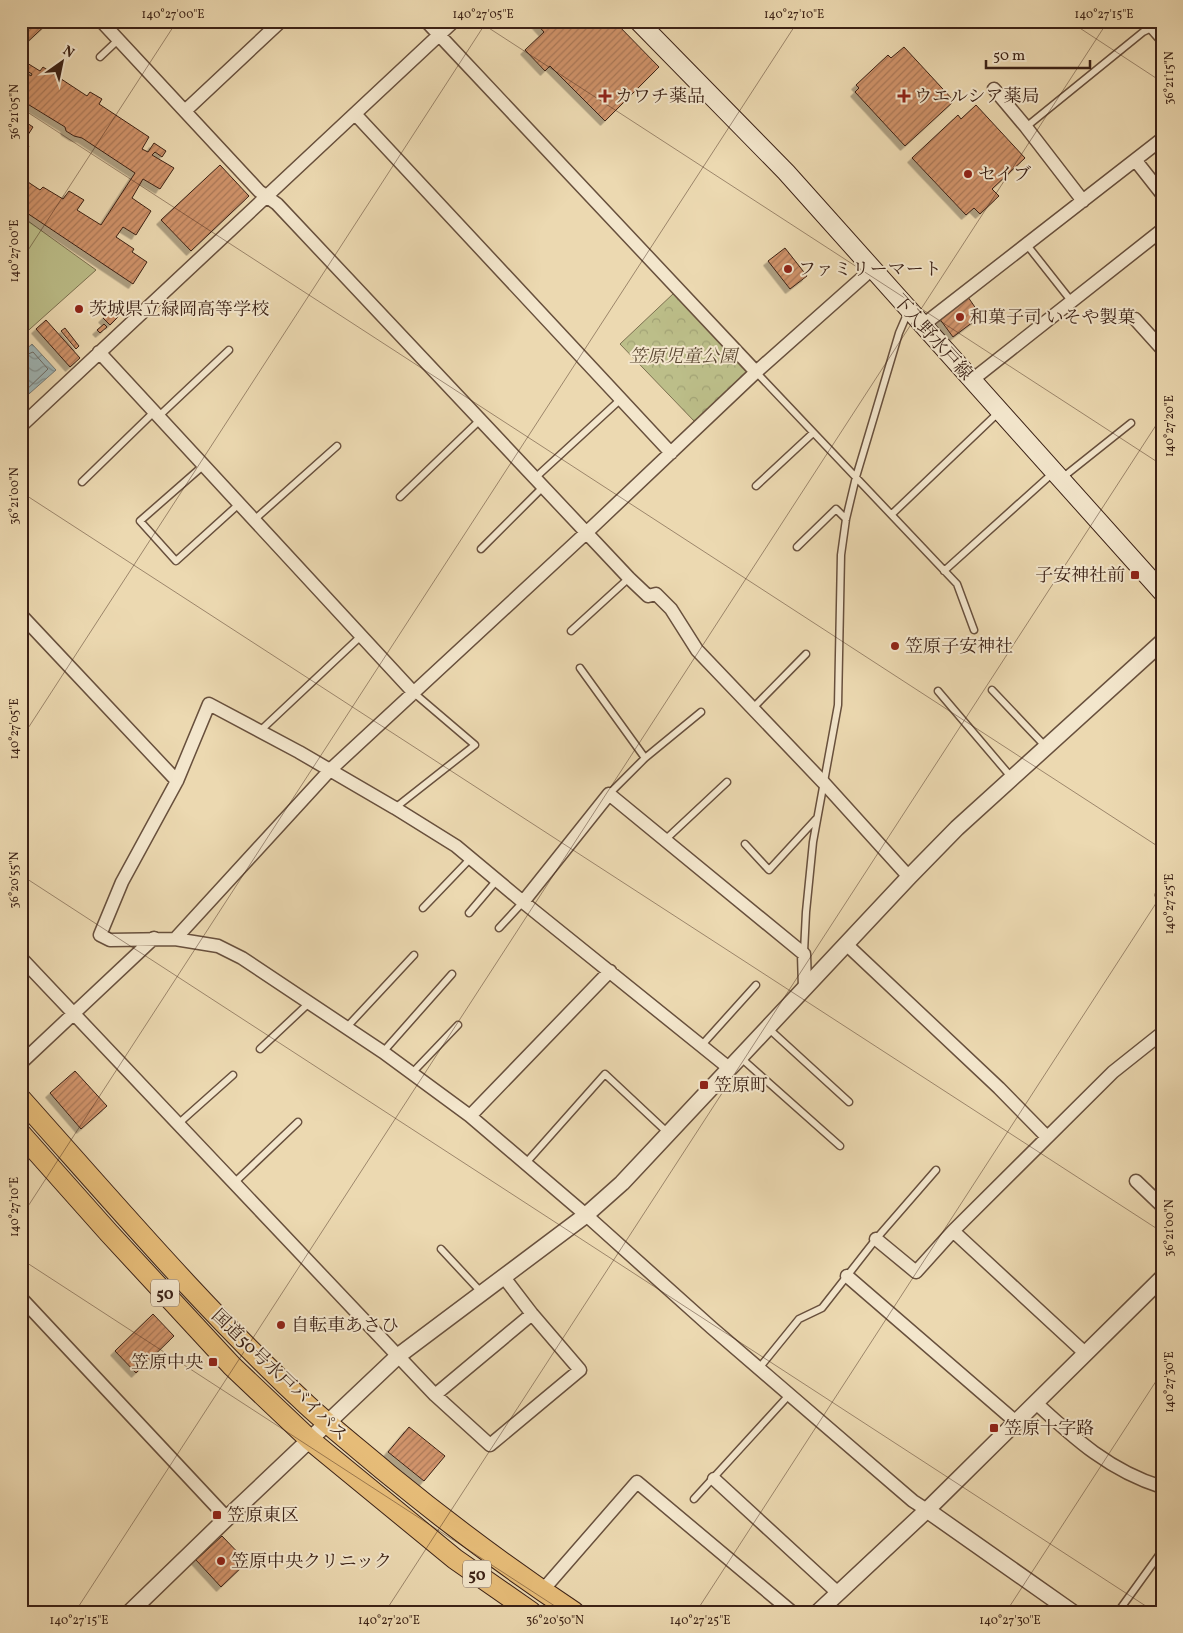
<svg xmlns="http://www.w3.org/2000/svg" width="1183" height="1633" viewBox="0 0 1183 1633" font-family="Vollkorn,'Noto Serif JP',serif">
<defs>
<pattern id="park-crowns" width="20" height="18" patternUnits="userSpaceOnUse" patternTransform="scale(1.25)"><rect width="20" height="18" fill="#bcbe89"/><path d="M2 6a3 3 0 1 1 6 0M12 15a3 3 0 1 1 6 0" fill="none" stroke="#a2a376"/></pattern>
<pattern id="water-waves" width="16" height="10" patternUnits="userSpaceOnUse" patternTransform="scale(1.25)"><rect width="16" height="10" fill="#9fb7b8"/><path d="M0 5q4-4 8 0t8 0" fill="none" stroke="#839495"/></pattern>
<pattern id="building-hatch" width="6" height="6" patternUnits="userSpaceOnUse" patternTransform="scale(1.25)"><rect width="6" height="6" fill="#d0936b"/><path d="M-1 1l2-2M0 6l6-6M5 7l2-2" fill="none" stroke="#aa7857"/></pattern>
<filter id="shadow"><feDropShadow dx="-4.5" dy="4.5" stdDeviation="0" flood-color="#0004"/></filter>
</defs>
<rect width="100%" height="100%" fill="#ecd9b1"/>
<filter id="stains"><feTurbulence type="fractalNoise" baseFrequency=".004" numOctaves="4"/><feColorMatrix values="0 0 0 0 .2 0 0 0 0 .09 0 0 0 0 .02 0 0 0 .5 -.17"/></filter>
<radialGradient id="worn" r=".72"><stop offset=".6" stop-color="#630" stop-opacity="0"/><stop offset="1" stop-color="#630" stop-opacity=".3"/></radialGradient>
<path fill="url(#park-crowns)" stroke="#7c7050" d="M674 293 748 372 695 422 620 344Z"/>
<path fill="#bcbe89" stroke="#7c7050" d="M21 216 96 270 21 337Z"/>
<path fill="url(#water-waves)" stroke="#777b77" d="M32 344 56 370 21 401V354Z"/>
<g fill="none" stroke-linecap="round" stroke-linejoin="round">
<path stroke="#6e6c67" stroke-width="1" d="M21 357 33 352 48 369 21 395"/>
</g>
<path fill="url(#building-hatch)" stroke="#3c2216" filter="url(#shadow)" d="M21 21H50L21 48Z
M534 21H614L659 67 605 121 550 66 545 71 525 50 544 32Z
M904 47 954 101 905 146 855 92 859 88 856 85 888 55 891 58Z
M27 63 40 71 43 67 87 96 90 92 102 99 99 104 149 137 142 149 148 152 154 143 166 151 162 157 155 152 152 155 174 168 160 189 143 179 132 198 151 211 136 235 123 227 116 237 134 249 132 252 147 262 133 284 21 209V187L25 180 40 190 43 187 63 199 69 191 84 200 77 210 101 225 135 173 82 138 74 136 66 131 65 127 21 100V75L24 71 31 76 32 74 24 69Z
M976 105 1025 158 992 189 999 196 980 214 974 208 966 215 912 158 958 115 961 119Z
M21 119 33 127 26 138 21 135 24 130 21 128Z
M21 137 25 140 24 142 29 146 21 158Z
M220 165 249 196 191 251 161 220Z
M785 248 807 276 790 289 768 261Z
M968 297 981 316 953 337 939 318Z
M112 309 119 316 110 325 103 318Z
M46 320 80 358 70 367 36 329Z
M104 324 107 327 100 333 97 330Z
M65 328 79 346 76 349 61 331Z
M75 1071 107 1106 81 1129 50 1093Z
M153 1314 174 1336 136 1373 115 1351Z
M409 1427 445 1456 424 1481 388 1452Z
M222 1536 247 1562 221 1587 196 1560Z"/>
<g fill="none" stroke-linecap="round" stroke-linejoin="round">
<g stroke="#68503d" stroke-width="9">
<path id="service" d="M100 57 118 40
M1026 127 1143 32 1162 23
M1027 245 1072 302
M756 372 957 584 974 630
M159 416 229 350
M204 465 140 521 176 561 239 504
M535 478 621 399
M1062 478 1131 423
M82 482 155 411
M756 486 813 433
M400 497 480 420
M892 514 999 412
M254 520 337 446
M797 547 836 509 846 519
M481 549 543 487
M944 571 1054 472
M571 631 629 578
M580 668 645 758
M992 690 1046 747
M938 691 1012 778
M753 708 806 654
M260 731 361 636
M609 794 645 758 701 712
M395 808 475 745 414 693
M665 840 727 782
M745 844 769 870 816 819
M1162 891 1159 895 1162 897
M423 908 470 859
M469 913 497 880
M499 928 523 902
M804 952 806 912 813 842 838 705 841 555 846 519 856 477 899 333 908 312
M346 1028 414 955
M768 1028 849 1102
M701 1046 756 985
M260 1049 309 1003
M383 1052 452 974
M741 1058 840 1146
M413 1072 458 1025
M178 1124 233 1075
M525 1164 605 1074 668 1133
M234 1183 298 1122
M441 1249 481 1292
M760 1367 799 1319 822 1308 876 1239 936 1170
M694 1499 790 1394
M1118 1612 1162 1551"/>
</g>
<g stroke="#68503d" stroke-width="15">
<path id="minor" d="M101 21 259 191 277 204 629 578 648 596 656 594 671 609 697 650 823 782 909 877
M426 21 756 372
M1147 21 1162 38
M994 89 1026 127 1083 201
M185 111 281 21
M356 115 671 453
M1136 161 1162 194
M1135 319 1162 349
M923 325 1162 139
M99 352 414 693
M972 380 1162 230
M21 426 454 21
M21 615 177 781
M523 902 609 794 804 954 805 988
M175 939 330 770 586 533 756 372 872 269
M846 944 999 1088 1047 1137
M21 958 398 1356 435 1395 490 1445 580 1370 532 1314 503 1276
M21 1063 154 938
M729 1068 523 902 456 846 395 808 299 752 209 704 177 781 122 882 100 935 110 940 175 939 218 946 242 958 383 1052 470 1116 586 1215 712 1328 913 1501 927 1510
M470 1116 610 971
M1136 1181 1162 1206
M953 1231 1085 1353
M876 1239 916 1272 953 1231 1113 1072 1162 1033
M847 1276 1016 1422
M21 1298 227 1518
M435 1395 532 1314
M1036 1403C1075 1439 1110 1471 1162 1487
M714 1479 838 1593
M542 1591 637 1482 792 1612"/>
</g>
<g stroke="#68503d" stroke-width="18">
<path id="tertiary" d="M927 1510 1072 1612
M130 1612 227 1518 398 1356 586 1215 622 1183 909 877 957 828 1162 642
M818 1612 927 1510 1162 1278"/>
</g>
<g stroke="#3c2216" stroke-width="20">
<path id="secondary" d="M638 21 786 172 1162 592"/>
</g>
<g stroke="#3c2216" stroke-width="22">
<path id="trunk" d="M21 1099C114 1203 205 1310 307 1405 333 1429 361 1451 388 1474 448 1523 509 1569 574 1612
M21 1134 109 1233 232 1366 310 1440 455 1559 531 1612"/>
</g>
<use href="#service" stroke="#f3e6cc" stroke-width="6"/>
<use href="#minor" stroke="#f3e6cc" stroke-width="12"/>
<use href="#tertiary" stroke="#f3e6cc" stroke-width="15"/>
<use href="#secondary" stroke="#f3e6cc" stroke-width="18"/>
<use href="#trunk" stroke="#e6bc78" stroke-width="20"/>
</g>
<path fill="none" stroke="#3c2216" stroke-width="1" stroke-opacity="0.45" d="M478 21 1162 465M1069 21 1162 82M21 108 1162 849M21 261 177 21M21 492 1162 1232M21 739 487 21M21 875 1155 1612M21 1217 798 21M21 1259 564 1612M75 1612 1108 21M385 1612 1162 416M696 1612 1162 894M1006 1612 1162 1372"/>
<g fill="#8f2418" stroke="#f3e6cc" stroke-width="2">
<path d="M602.5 88.5h5v5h5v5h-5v5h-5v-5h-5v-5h5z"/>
<path d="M901.5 88.5h5v5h5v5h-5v5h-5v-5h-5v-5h5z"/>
<circle cx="968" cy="174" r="5"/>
<circle cx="788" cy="269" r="5"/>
<circle cx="79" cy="309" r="5"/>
<circle cx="960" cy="317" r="5"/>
<rect x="1130" y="570" width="10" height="10" rx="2.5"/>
<circle cx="895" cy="646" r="5"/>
<rect x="699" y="1080" width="10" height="10" rx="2.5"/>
<circle cx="281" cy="1325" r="5"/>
<rect x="208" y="1357" width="10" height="10" rx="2.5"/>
<rect x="989" y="1423" width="10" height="10" rx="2.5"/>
<rect x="212" y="1510" width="10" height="10" rx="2.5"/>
<circle cx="221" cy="1561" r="5"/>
</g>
<g text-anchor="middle" stroke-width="4" stroke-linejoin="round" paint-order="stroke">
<g fill="#f3e6cc" stroke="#735d4d" stroke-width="1">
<rect x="151" y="1279.5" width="28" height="27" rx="4"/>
<rect x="463" y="1560.5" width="28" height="27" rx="4"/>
</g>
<g font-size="16" font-weight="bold" fill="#3c2216">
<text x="165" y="1299">50</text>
<text x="477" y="1580">50</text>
</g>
<g font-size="18" fill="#3c2216" stroke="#f3e6cc" text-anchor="start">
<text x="615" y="102">カワチ薬品</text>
<text x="914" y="102">ウエルシア薬局</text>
<text x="978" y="180">セイブ</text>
<text x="798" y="275">ファミリーマート</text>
<text x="89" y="315">茨城県立緑岡高等学校</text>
<text x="970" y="323">和菓子司 いそや製菓</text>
<text x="1125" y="581" text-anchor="end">子安神社前</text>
<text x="905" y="652">笠原子安神社</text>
<text x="714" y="1091">笠原町</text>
<text x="291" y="1331">自転車あさひ</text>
<text x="203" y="1368" text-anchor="end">笠原中央</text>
<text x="1004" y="1434">笠原十字路</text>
<text x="227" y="1521">笠原東区</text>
<text x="231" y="1567">笠原中央クリニック</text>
</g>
<g font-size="18" fill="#3c2216" stroke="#f3e6cc">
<text transform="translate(933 337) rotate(48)" y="6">下入野水戸線</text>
<text transform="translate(280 1375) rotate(44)" y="6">国道50号水戸バイパス</text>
</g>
<g font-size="18" font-style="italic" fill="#5c4933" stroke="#f3e6cc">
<text x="683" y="362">笠原児童公園</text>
</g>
</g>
<rect width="1183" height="1633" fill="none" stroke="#ecd9b1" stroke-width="55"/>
<g transform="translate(62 62) rotate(33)" stroke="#f3e6cc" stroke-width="4" paint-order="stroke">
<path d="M0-4L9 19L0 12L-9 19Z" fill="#3c2216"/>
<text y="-8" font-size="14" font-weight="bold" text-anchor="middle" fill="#3c2216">N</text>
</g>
<path d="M986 60v8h104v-8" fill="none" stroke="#3c2216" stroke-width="2.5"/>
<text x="993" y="60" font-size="15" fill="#3c2216" stroke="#f3e6cc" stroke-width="4" paint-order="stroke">50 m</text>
<rect x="28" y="28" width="1128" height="1578" fill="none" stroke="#3c2216" stroke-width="2"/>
<g font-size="12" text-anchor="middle" fill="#3c2216">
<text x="173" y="18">140°27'00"E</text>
<text x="483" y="18">140°27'05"E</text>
<text x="794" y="18">140°27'10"E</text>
<text x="1104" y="18">140°27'15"E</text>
<text transform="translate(1169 78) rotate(-90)" y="4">36°21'15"N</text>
<text transform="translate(14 112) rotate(-90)" y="4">36°21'05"N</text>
<text transform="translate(14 251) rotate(-90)" y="4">140°27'00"E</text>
<text transform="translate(1169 426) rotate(-90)" y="4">140°27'20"E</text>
<text transform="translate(14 496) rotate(-90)" y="4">36°21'00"N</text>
<text transform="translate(14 729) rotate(-90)" y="4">140°27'05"E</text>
<text transform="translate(14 880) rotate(-90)" y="4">36°20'55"N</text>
<text transform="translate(1169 904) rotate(-90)" y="4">140°27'25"E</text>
<text transform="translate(14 1207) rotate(-90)" y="4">140°27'10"E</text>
<text transform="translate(1169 1228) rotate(-90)" y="4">36°21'00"N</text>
<text transform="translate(1169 1382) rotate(-90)" y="4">140°27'30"E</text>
<text x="79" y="1624">140°27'15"E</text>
<text x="389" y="1624">140°27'20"E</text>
<text x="555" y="1624">36°20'50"N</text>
<text x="700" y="1624">140°27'25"E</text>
<text x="1010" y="1624">140°27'30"E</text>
</g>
<rect width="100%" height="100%" filter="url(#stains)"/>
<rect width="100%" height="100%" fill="url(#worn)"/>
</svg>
